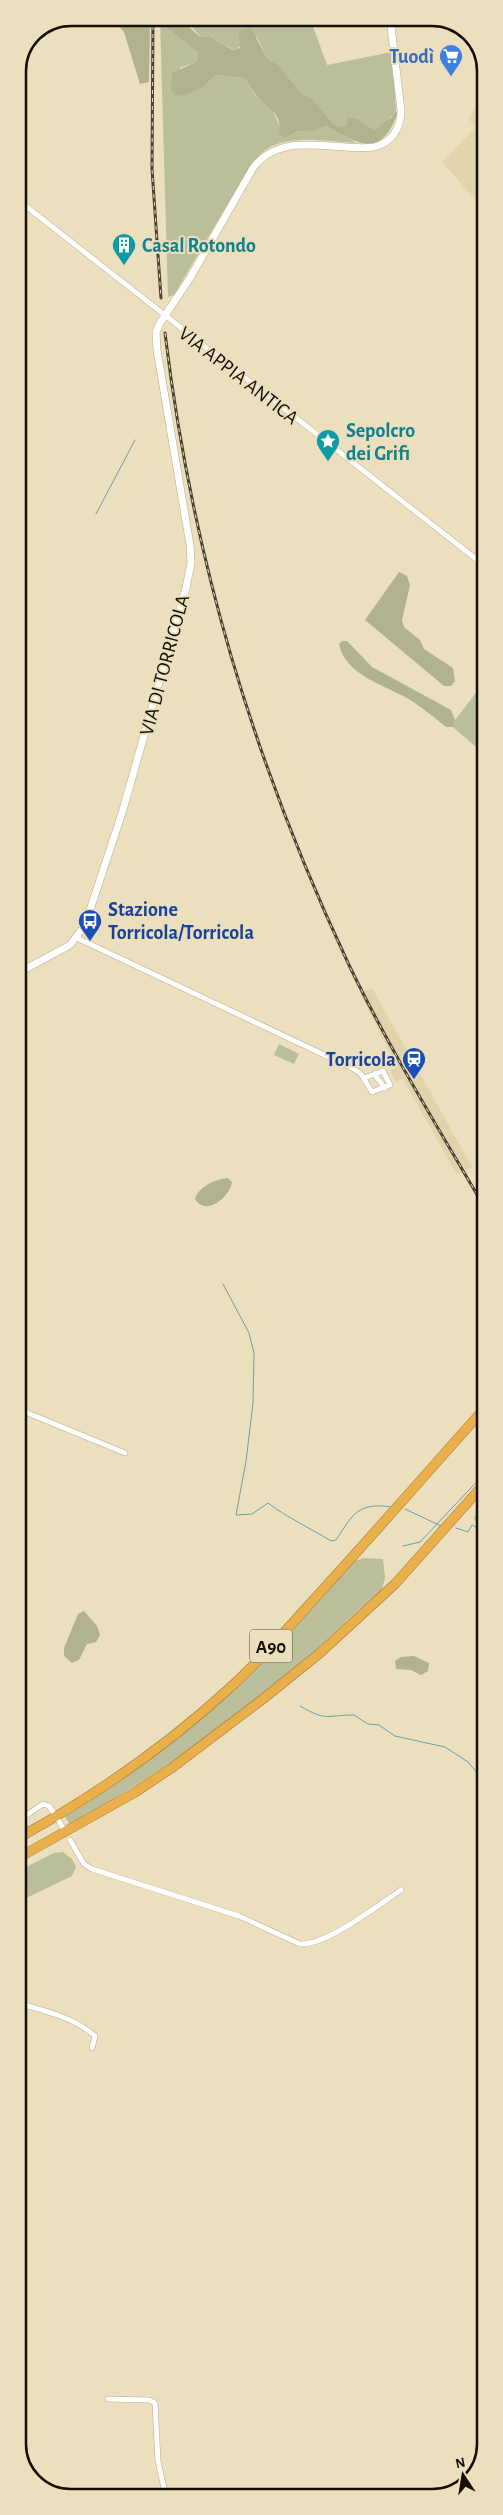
<svg xmlns="http://www.w3.org/2000/svg" width="503" height="2515" viewBox="0 0 503 2515" font-family="'Alegreya Sans',sans-serif">
<rect width="100%" height="100%" fill="#ecdfbe"/>
<path fill="#e3d3ab" d="M485 91V206L483 208 442 162 476 127 469 119Z
M372 988 472 1167 457 1175 403 1079 396 1082 390 1071 397 1067 360 993Z"/>
<path fill="#bbbe9b" d="M179 18H310L327 65 392 52 396 111 386 123 374 132 358 119 347 117 346 126 335 125 312 99 300 92 279 65 267 58 257 37 234 50 209 36 200 37 194 29Z
M160 19 163 26C176 34 186 44 198 53L196 62 179 68 208 83 216 75 244 78 256 96 272 109 285 138 301 131 311 132 326 126 357 143C329 142 289 134 265 150 259 155 254 162 249 168L174 295 168 297Z
M485 681V755L453 727 455 720Z
M279 1044 299 1054 294 1064 274 1055Z
M485 1505V1520L475 1521 474 1517Z
M364 1558 383 1559 385 1577 382 1590C352 1614 326 1642 297 1666 226 1726 150 1779 70 1825L65 1817C148 1767 220 1704 288 1635 311 1611 331 1585 354 1561Z
M63 1852 72 1859 76 1867 72 1876 18 1902V1871L54 1853Z"/>
<path fill="#b0b38b" d="M112 18H150L149 82 140 84 124 32Z
M160 18H179L200 37 209 36 233 50 240 48 239 31 251 28 267 58 279 65 300 92 312 99 335 125 346 126 347 117 358 119 374 131 391 118 396 111 397 114C381 160 357 143 326 126L311 132 300 131 285 138 279 135C283 112 268 110 256 95 252 90 249 84 244 78L216 75C207 85 189 97 175 95L171 89 172 73 196 62 198 53C186 44 176 34 163 26Z
M399 572 407 576 410 585 402 620 404 627 420 640 424 649 453 668 455 681 451 686H444L365 620Z
M342 641H347L372 667 451 710 455 720 453 727H446C435 718 424 709 412 701 388 686 345 676 339 644Z
M228 1178 232 1182C230 1197 206 1217 195 1199 199 1186 216 1179 228 1178Z
M84 1611 97 1626 100 1635 96 1642 87 1644 79 1660 72 1663 64 1656V1648L78 1614Z
M414 1656 429 1663 428 1671 421 1675 411 1670 396 1669 395 1661 401 1657Z"/>
<g fill="none" stroke-linecap="round" stroke-linejoin="round">
<path stroke="#6d9fa9" stroke-width="1" d="M96 514 135 440
M223 1284 249 1333 254 1353 253 1403 246 1461 236 1515 252 1514 268 1503C288 1518 310 1528 331 1541L336 1540C353 1514 358 1502 391 1507
M405 1509 441 1526
M456 1528 468 1532 472 1525 480 1529 485 1527
M403 1546 420 1542 485 1473
M300 1706C328 1722 325 1715 354 1715L368 1724 379 1725 395 1736 445 1747 468 1762 485 1782"/>
<g stroke="#baae8e" stroke-width="6">
<path id="street" d="M18 200 485 566
M77 938 352 1068 361 1074 372 1092 390 1085 383 1071 364 1078
M374 1074 385 1088
M18 1409 125 1453
M18 1821 43 1804 49 1806 53 1812
M59 1821 64 1830
M70 1840 84 1864 92 1869 239 1916 300 1944C327 1945 377 1906 401 1890
M18 2003C44 2011 74 2017 95 2036L92 2048
M108 2399 149 2400 155 2403 158 2461 166 2497"/>
</g>
<g stroke="#baae8e" stroke-width="8">
<path id="secondary" d="M18 973 70 945 85 925 122 813 186 588 191 563 190 545 157 350 156 332 160 323 190 278 253 168C282 129 334 152 374 147 392 143 401 128 401 110L390 18"/>
</g>
<g stroke="#9e7732" stroke-width="10">
<path id="highway" d="M18 1838C95 1796 168 1745 233 1685 266 1654 296 1619 326 1586 380 1527 432 1467 485 1408
M18 1858 134 1793 173 1767 263 1699 320 1653 395 1584 485 1483"/>
</g>
<use href="#street" stroke="#fff" stroke-width="5"/>
<use href="#secondary" stroke="#fff" stroke-width="7"/>
<use href="#highway" stroke="#e9af4a" stroke-width="9"/>
<g stroke="#484232" stroke-width="3">
<path id="rail" d="M153 18 152 169 161 298
M165 333C192 556 253 761 349 965 389 1048 438 1128 485 1208"/>
</g>
<use href="#rail" stroke="#ecdfbe" stroke-width="1" stroke-dasharray="4" stroke-linecap="butt"/>
</g>
<defs>
<g id="supermarket-pin" transform="scale(1.25)"><path d="M0 17L-7.5 6A9.5 9.5 0 1 1 7.5 6Z" fill="#3f7fe0" stroke="#ecdfbe"/><path d="M-6-5.5h2.5l.6 2H6L4.5 2H-2.5L-4.4-4H-6ZM-1.5 3.2a1.3 1.3 0 1 0 .1 0ZM3 3.2a1.3 1.3 0 1 0 .1 0Z" fill="#fff"/></g>
<g id="building-pin" transform="scale(1.25)"><path d="M0 17L-7.5 6A9.5 9.5 0 1 1 7.5 6Z" fill="#0f9aa8" stroke="#ecdfbe"/><path d="M-4-6H4V6H1V3H-1V6H-4ZM-2.5-4.3h1.7v1.8h-1.7ZM.8-4.3h1.7v1.8H.8ZM-2.5-1h1.7V.8h-1.7ZM.8-1h1.7V.8H.8Z" fill="#fff"/></g>
<g id="sight-pin" transform="scale(1.25)"><path d="M0 17L-7.5 6A9.5 9.5 0 1 1 7.5 6Z" fill="#0f9aa8" stroke="#ecdfbe"/><path d="M0-6L1.8-2.2L6-1.7L2.9 1.2L3.7 5.4L0 3.3L-3.7 5.4L-2.9 1.2L-6-1.7L-1.8-2.2Z" fill="#fff"/></g>
<g id="bus-pin" transform="scale(1.25)"><path d="M0 17L-7.5 6A9.5 9.5 0 1 1 7.5 6Z" fill="#1a4fb4" stroke="#ecdfbe"/><path d="M-5-6H5V4H4V6H2V4H-2V6H-4V4H-5ZM-3.5-4V0h7V-4ZM-3.5 1.2v1.5H-2V1.2ZM2 1.2v1.5H3.5V1.2Z" fill="#fff"/></g>
<g id="station-pin" transform="scale(1.25)"><path d="M0 17L-7.5 6A9.5 9.5 0 1 1 7.5 6Z" fill="#1a4fb4" stroke="#ecdfbe"/><path d="M-3-6H3Q5-6 5-4V2Q5 4 3 4L4.5 6H3L1.5 4h-3L-3 6H-4.5L-3 4Q-5 4-5 2V-4Q-5-6-3-6ZM-3.5-4v3h7v-3ZM-3.5 1v1.5H-2V1ZM2 1v1.5H3.5V1Z" fill="#fff"/></g>
</defs>
<g fill-rule="evenodd">
<use href="#supermarket-pin" x="451" y="56"/>
<use href="#building-pin" x="124" y="245"/>
<use href="#sight-pin" x="328" y="441"/>
<use href="#bus-pin" x="90" y="921"/>
<use href="#station-pin" x="414" y="1059"/>
</g>
<g text-anchor="middle" stroke-width="4" stroke-linejoin="round" paint-order="stroke">
<rect fill="#ecdfbe" stroke="#544d3c" stroke-width="1" x="250" y="1629.5" width="42" height="33" rx="4"/>
<g font-size="19" font-weight="bold" fill="#130f04">
<text x="271" y="1653">A90</text>
</g>
<g font-size="20" font-weight="bold" fill="#366cbe" stroke="#ecdfbe" text-anchor="end">
<text x="434" y="63">Tuodì</text>
</g>
<g font-size="20" font-weight="bold" fill="#0d838f" stroke="#ecdfbe" text-anchor="start">
<text x="142" y="252">Casal Rotondo</text>
<text x="346" y="437">Sepolcro<tspan x="346" dy="23">dei Grifi</tspan></text>
</g>
<g font-size="20" fill="#130f04" stroke="#ecdfbe">
<text transform="translate(239 375) rotate(38)" y="7">VIA APPIA ANTICA</text>
<text transform="translate(164 665) rotate(-75)" y="7">VIA DI TORRICOLA</text>
</g>
<g font-size="20" font-weight="bold" fill="#164399" stroke="#ecdfbe" text-anchor="start">
<text x="108" y="916">Stazione<tspan x="108" dy="23">Torricola/Torricola</tspan></text>
<text x="396" y="1066" text-anchor="end">Torricola</text>
</g>
</g>
<path d="M0 0H503V2515H0ZM71 26H432A45 45 0 0 1 477 71V2444A45 45 0 0 1 432 2489H71A45 45 0 0 1 26 2444V71A45 45 0 0 1 71 26Z" fill="#ecdfbe" fill-rule="evenodd"/>
<path fill="none" stroke="#130f04" stroke-width="2.5" d="M71 26H432A45 45 0 0 1 477 71V2444A45 45 0 0 1 432 2489H71A45 45 0 0 1 26 2444V71A45 45 0 0 1 71 26Z"/>
<g transform="translate(463 2475) rotate(348)" stroke="#ecdfbe" stroke-width="4" paint-order="stroke">
<path d="M0-4L9 19L0 12L-9 19Z" fill="#130f04"/>
<text y="-8" font-size="14" font-weight="bold" text-anchor="middle" fill="#130f04">N</text>
</g>
</svg>
